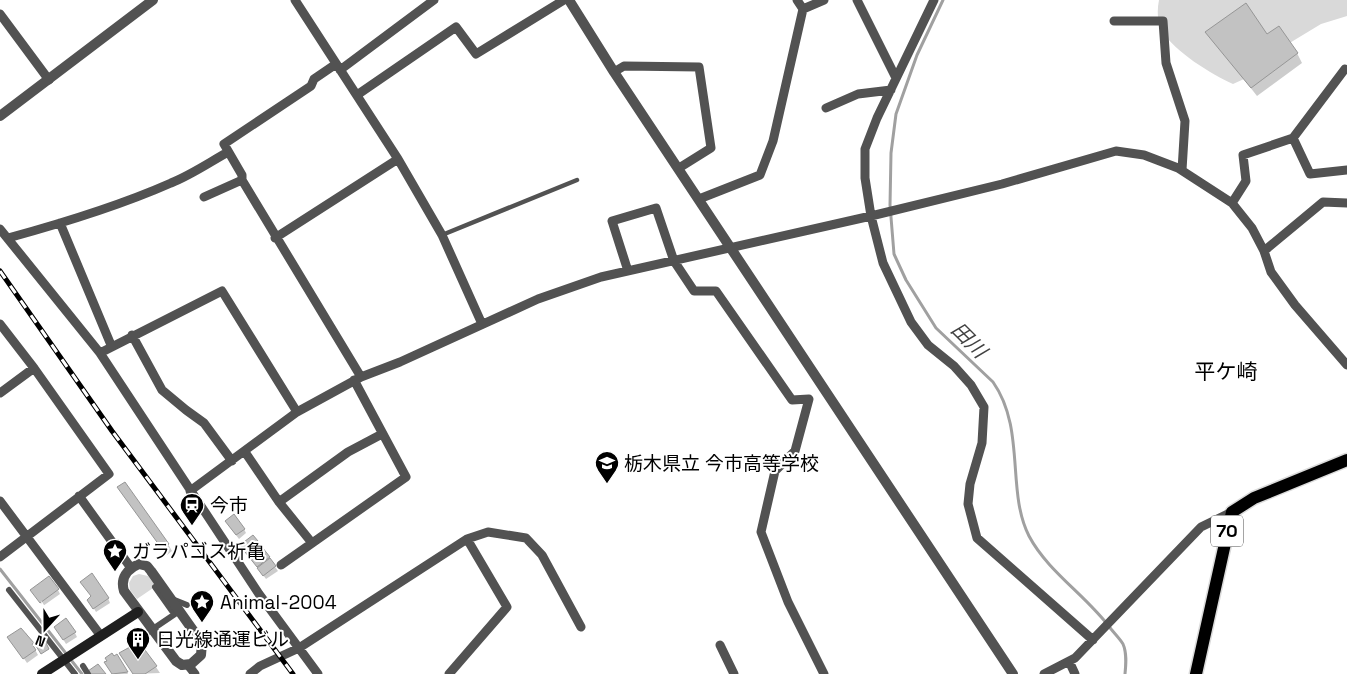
<svg xmlns="http://www.w3.org/2000/svg" width="1347" height="674" viewBox="0 0 1347 674" font-family="'Space Grotesk','Noto Sans JP',sans-serif">
<rect width="100%" height="100%" fill="#fff"/>
<path fill="#d9d9d9" d="M1159 0H1347V16L1321 24 1283 47 1255 74 1233 84C1211 74 1175 52 1162 31 1157 21 1157 10 1159 0Z
M139 574 148 576 156 586 137 599 130 590 129 583 133 576Z"/>
<path fill="#0003" d="M1207 32 1267 36 1297 53 1302 63 1257 96Z
M123 494 168 544 172 551 167 555Z
M229 526 244 529 246 533 239 539Z
M253 536 278 571 266 579 244 549Z
M58 590 60 594 43 606 34 594Z
M108 598 110 603 96 612 89 600Z
M58 631 75 633 77 637 66 644Z
M26 633 38 655 27 663 12 641Z
M139 644 156 667 160 673 134 674Z
M116 656 128 674H113L106 663Z"/>
<g fill="none" stroke-linecap="round" stroke-linejoin="round">
<path stroke="#a0a0a0" stroke-width="3" d="M943 0 917 55 896 114 891 153 890 205 894 254 906 280 936 328 993 382C1026 429 1006 491 1029 536 1048 572 1087 596 1111 629 1115 634 1120 639 1123 644 1127 653 1126 664 1125 674
M0 569 82 674"/>
</g>
<path fill="#c2c2c2" stroke="#969696" d="M1246 3 1267 34 1279 26 1298 53 1251 88 1205 32Z
M125 482 169 544 162 549 117 487Z
M234 514 245 529 236 535 225 521Z
M253 535 258 541 245 551 240 545Z
M258 542 270 557 257 567 245 552Z
M270 558 276 566 263 576 257 568Z
M92 573 109 598 93 609 87 600 91 596 80 582Z
M49 576 59 589 40 603 30 590Z
M66 618 76 632 63 640 54 627Z
M21 628 34 643 32 644 36 650 23 659 7 637Z
M45 641 49 649 41 654 36 646Z
M139 642 157 666 145 674H133L119 653Z
M112 653 114 656 117 654 128 672 112 674 104 662 107 661 105 658Z
M98 664 106 674H91L88 671Z"/>
<g fill="none" stroke-linecap="round" stroke-linejoin="round">
<g stroke="#dbdbdb" stroke-width="15">
<path id="primary" d="M1196 674 1232 512 1254 498 1347 460"/>
</g>
<path stroke="#525252" stroke-width="4.5" d="M442 235 577 180"/>
<path stroke="#525252" stroke-width="6" d="M155 587 172 611
M9 590 75 674
M172 599 187 605
M141 637 175 614 173 606
M83 666 88 674"/>
<path stroke="#525252" stroke-width="9" d="M295 0 398 159 442 235 482 324
M797 0 803 9
M857 0 896 78
M934 0 877 118 865 149V178L871 216 883 263 911 322 928 345 954 366 971 385 984 407 982 443 970 484 968 504 977 538 1093 640
M0 14 49 80
M1114 21H1163L1166 63 1185 121 1182 170
M340 70 434 0
M614 72 624 66 699 67 711 148 679 168
M357 95 456 27 476 54 564 0
M826 108 858 94 891 90
M1293 138 1310 174 1347 170
M242 180 361 377
M204 197 242 180V175L224 144 311 86 314 79 336 64
M699 199 760 175 773 141 803 9 824 0
M1232 203 1246 181 1243 155 1293 138 1345 69
M60 223 111 345
M0 229 100 353 259 594 318 674
M8 238C63 223 119 206 171 183 191 175 210 162 228 152
M275 238 398 159
M1264 251 1323 202 1347 203
M628 271 612 221 656 208 674 261 694 291H716L792 400 809 399 795 451 775 471 761 532 788 602 824 674
M0 324 34 368 109 474 0 557
M132 335 162 390 186 410 204 423 232 461
M100 353 222 291 297 412
M0 393 34 368
M245 452 279 502 312 543
M190 491 297 412 361 377 400 362 538 299 601 277 871 216 1002 184 1116 151 1144 155 1178 168 1232 203 1252 228 1264 251 1271 272 1295 305 1347 365
M79 496 131 568
M0 501 101 636
M279 502 348 452 382 434
M281 565 406 477 354 380
M720 645 734 674
M1069 661 1075 674
M188 665 195 674
M250 674 260 666 299 648 467 539 488 532 526 538 542 555 581 627
M449 674 507 607 467 539
M1044 674 1075 658 1201 527 1232 512"/>
<path stroke="#525252" stroke-width="10" d="M569 0 614 72 1013 674
M0 116 153 0
M139 564 147 566 151 571 202 643 201 655 191 664 182 665 176 661 124 591C120 578 127 569 139 564Z"/>
<path stroke="#1f1f1f" stroke-width="10" d="M42 674 138 612"/>
<use href="#primary" stroke="#000" stroke-width="12"/>
<g stroke="#000" stroke-width="5">
<path id="rail" d="M0 271 112 431 293 674"/>
</g>
<use href="#rail" stroke="#fff" stroke-width="3" stroke-dasharray="9" stroke-linecap="butt"/>
</g>
<defs>
<g id="school-pin" transform="scale(1.25)"><path d="M0 17L-7.5 6A9.5 9.5 0 1 1 7.5 6Z" fill="#000" stroke="#fff"/><path d="M0-5L7-2L0 1L-7-2ZM-4 1L0 2.5L4 1V4Q0 6-4 4Z" fill="#fff"/></g>
<g id="station-pin" transform="scale(1.25)"><path d="M0 17L-7.5 6A9.5 9.5 0 1 1 7.5 6Z" fill="#000" stroke="#fff"/><path d="M-3-6H3Q5-6 5-4V2Q5 4 3 4L4.5 6H3L1.5 4h-3L-3 6H-4.5L-3 4Q-5 4-5 2V-4Q-5-6-3-6ZM-3.5-4v3h7v-3ZM-3.5 1v1.5H-2V1ZM2 1v1.5H3.5V1Z" fill="#fff"/></g>
<g id="sight-pin" transform="scale(1.25)"><path d="M0 17L-7.5 6A9.5 9.5 0 1 1 7.5 6Z" fill="#000" stroke="#fff"/><path d="M0-6L1.8-2.2L6-1.7L2.9 1.2L3.7 5.4L0 3.3L-3.7 5.4L-2.9 1.2L-6-1.7L-1.8-2.2Z" fill="#fff"/></g>
<g id="building-pin" transform="scale(1.25)"><path d="M0 17L-7.5 6A9.5 9.5 0 1 1 7.5 6Z" fill="#000" stroke="#fff"/><path d="M-4-6H4V6H1V3H-1V6H-4ZM-2.5-4.3h1.7v1.8h-1.7ZM.8-4.3h1.7v1.8H.8ZM-2.5-1h1.7V.8h-1.7ZM.8-1h1.7V.8H.8Z" fill="#fff"/></g>
</defs>
<g fill-rule="evenodd">
<use href="#school-pin" x="607" y="463"/>
<use href="#station-pin" x="192" y="505"/>
<use href="#sight-pin" x="115" y="551"/>
<use href="#sight-pin" x="202" y="602"/>
<use href="#building-pin" x="138" y="639"/>
</g>
<g text-anchor="middle" stroke-width="4" stroke-linejoin="round" paint-order="stroke">
<rect fill="#fff" stroke="#4c4c4c" stroke-width="1" x="1211" y="515.5" width="32" height="31" rx="4"/>
<g font-size="18" font-weight="bold" fill="#000">
<text x="1227" y="537">70</text>
</g>
<g font-size="19" fill="#000" stroke="#fff" text-anchor="start">
<text x="624" y="470">栃木県立 今市高等学校</text>
<text x="210" y="512">今市</text>
<text x="132" y="558">ガラパゴス祈亀</text>
<text x="220" y="609">Animal-2004</text>
<text x="156" y="646">日光線通運ビル</text>
</g>
<g font-size="20" font-style="italic" fill="#414141" stroke="#fff">
<text transform="translate(969 340) rotate(45)" y="7">田川</text>
</g>
<g font-size="21" fill="#000" stroke="#fff">
<text x="1226" y="379">平ケ崎</text>
</g>
</g>
<g transform="translate(45 629) rotate(201)" stroke="#ffffff" stroke-width="4" paint-order="stroke">
<path d="M0-4L9 19L0 12L-9 19Z" fill="#000000"/>
<text y="-8" font-size="14" font-weight="bold" text-anchor="middle" fill="#000000">N</text>
</g>
</svg>
